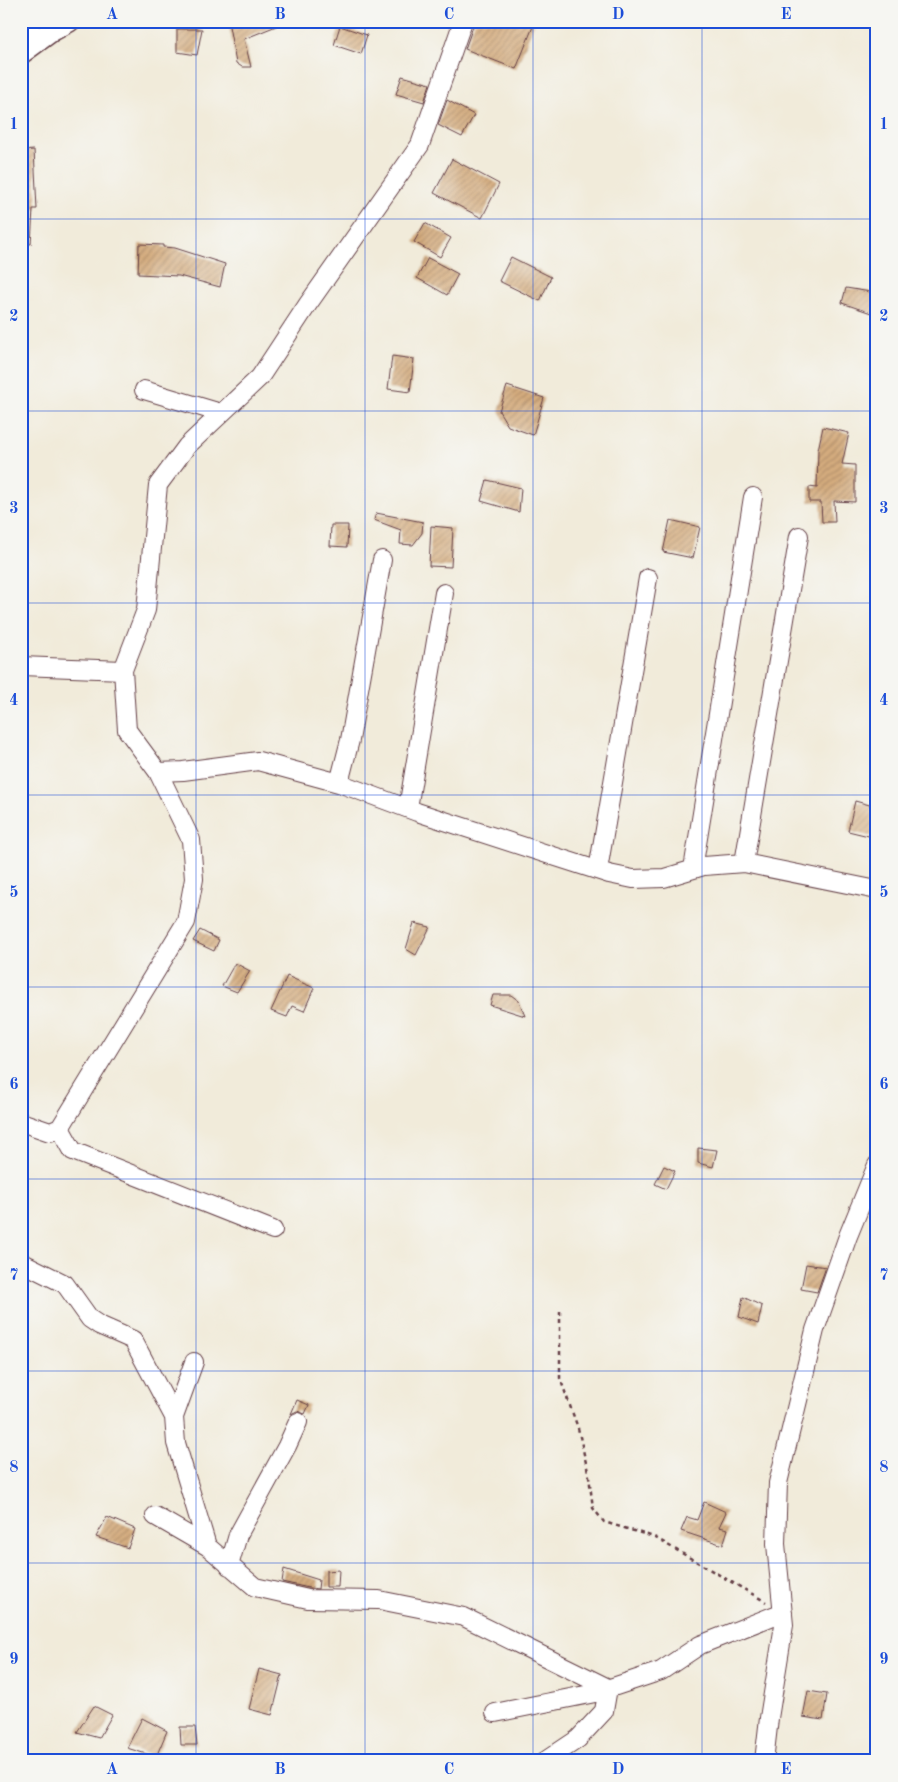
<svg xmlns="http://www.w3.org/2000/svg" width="898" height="1782" viewBox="0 0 898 1782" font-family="'Old Standard TT',serif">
<defs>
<pattern id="building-hatch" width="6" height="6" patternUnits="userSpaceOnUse" patternTransform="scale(1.25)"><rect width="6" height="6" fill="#d4ac7e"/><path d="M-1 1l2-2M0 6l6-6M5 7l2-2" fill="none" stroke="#ae8b67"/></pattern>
</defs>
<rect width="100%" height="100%" fill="#f6f6f2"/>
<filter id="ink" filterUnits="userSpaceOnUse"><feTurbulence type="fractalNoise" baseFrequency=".02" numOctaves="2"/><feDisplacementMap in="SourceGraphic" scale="10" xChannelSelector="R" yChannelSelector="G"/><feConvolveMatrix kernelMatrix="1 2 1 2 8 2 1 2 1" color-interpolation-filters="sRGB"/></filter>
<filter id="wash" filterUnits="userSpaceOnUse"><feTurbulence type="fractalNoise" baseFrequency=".0096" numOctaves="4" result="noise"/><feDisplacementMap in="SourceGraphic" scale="20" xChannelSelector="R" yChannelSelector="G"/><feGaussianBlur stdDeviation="1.12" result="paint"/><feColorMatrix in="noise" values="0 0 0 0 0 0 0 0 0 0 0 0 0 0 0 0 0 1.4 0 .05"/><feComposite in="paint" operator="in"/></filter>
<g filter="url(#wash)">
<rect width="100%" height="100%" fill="#f1ebda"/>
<g id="blocks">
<path fill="url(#building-hatch)" d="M228 21H286V22L244 39 251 67H242L236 63Z
M475 21H527L534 24 516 69 465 49Z
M340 26 367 35 361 54 334 45Z
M177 29H202L197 55 177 52Z
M402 76 430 84 424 102 396 94Z
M447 100 474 115 462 137 438 125Z
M34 150 37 209H33L31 244 21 243V151Z
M452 159 499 184 482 218 434 193Z
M425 223 451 238 440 257 414 242Z
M139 244 163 245V247L175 248 225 264 220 287 179 276 138 274Z
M511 257 551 277 540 301 499 281Z
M428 258 458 274 447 295 417 278Z
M846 288 877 293V315L842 303Z
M392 356 414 359 410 392 388 389Z
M507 386 544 398 533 435 508 426 499 411Z
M823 427 849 433 842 464 855 465V502L834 501 835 522H822L821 502H809V487L817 488 818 450Z
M487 480 521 488 519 512 481 501Z
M376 513 423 522 422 533 413 545 400 544 401 530 374 520Z
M670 520 700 527 693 558 663 552Z
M331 525H348L347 547 330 546Z
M431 526 453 528 451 567 429 566Z
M855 801 877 807V838L848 831Z
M414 923 430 927 416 955 406 949Z
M200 930 219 940 214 951 193 941Z
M235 963 250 971 237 992 222 986Z
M287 976 314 988 304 1011 292 1006 287 1017 271 1011Z
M493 995H511L519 1001 525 1016 490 1005Z
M698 1148 717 1150 713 1167 698 1163Z
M664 1166 675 1171 666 1189 655 1184Z
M806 1264 826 1267 817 1292 801 1289Z
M743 1297 762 1306 758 1324 739 1317Z
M297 1400 309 1405 305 1414 297 1411 291 1414Z
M704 1502 726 1512 719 1527 728 1529 723 1545 681 1531 687 1517 697 1520Z
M107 1517 135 1529 128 1548 96 1537Z
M284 1569 319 1580 318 1589 309 1588 282 1582Z
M339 1570 338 1587H326V1571Z
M259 1669 282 1675 272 1715 249 1709Z
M808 1691 827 1694 823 1720 803 1717Z
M94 1706 112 1715 99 1738 77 1732Z
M142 1718 167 1731 156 1757 127 1748Z
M180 1727H195L197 1745H181Z"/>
</g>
</g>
<g filter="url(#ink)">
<use href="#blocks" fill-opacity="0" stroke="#633e45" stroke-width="1"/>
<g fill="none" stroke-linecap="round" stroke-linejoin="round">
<g stroke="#633e45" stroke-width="20">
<path id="minor" d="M144 390 221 413
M21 666 123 670
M158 772 183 771 258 761 339 783 417 812 609 874 633 879 664 878 704 866 744 863 877 890
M339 783 350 740 382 560
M408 808 444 593
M744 863 799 536
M693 869 753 497
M598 870 648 578
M21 1122 50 1132 60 1128 186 922 194 879 191 840 158 772 127 730 123 670 146 610 158 485 187 446 260 377 308 304 420 145 463 21
M60 1128 73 1151 273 1230
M21 1262 65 1284 90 1319 99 1325 133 1340 174 1417 176 1443 207 1546
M174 1417 194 1362
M155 1516 207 1546 255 1587 308 1599 379 1600 464 1617 608 1688 604 1711 578 1739 545 1761
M229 1566 238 1535 287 1446 298 1422
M495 1713 595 1693 661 1671 700 1645 783 1612
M764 1761 769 1718 784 1625 776 1544 778 1483 815 1330 848 1236 877 1165"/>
</g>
<g stroke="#633e45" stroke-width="24">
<path id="tertiary" d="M21 27 30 21
M21 53 51 31 69 21"/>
</g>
<path stroke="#633e45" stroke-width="2.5" stroke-dasharray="4 4" stroke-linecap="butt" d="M560 1311V1378L578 1428 589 1476 593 1508 604 1522 654 1537 766 1602"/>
<use href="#minor" stroke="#fff" stroke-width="18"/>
<use href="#tertiary" stroke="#fff" stroke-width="21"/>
</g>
</g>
<path fill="none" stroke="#1d4ed8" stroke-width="1" stroke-opacity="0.55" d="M196 21V1761M365 21V1761M533 21V1761M702 21V1761M21 219H877M21 411H877M21 603H877M21 795H877M21 987H877M21 1179H877M21 1371H877M21 1563H877"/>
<rect width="898" height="1782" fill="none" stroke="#f6f6f2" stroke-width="55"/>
<rect x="28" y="28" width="842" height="1726" fill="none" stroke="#1d4ed8" stroke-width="2"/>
<g font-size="16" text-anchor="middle" font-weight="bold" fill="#1d4ed8">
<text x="112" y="19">A</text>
<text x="280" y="19">B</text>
<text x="449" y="19">C</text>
<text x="618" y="19">D</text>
<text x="786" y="19">E</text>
<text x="14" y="129">1</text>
<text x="884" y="129">1</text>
<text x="14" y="321">2</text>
<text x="884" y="321">2</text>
<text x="14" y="513">3</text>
<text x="884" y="513">3</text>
<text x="14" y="705">4</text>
<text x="884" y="705">4</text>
<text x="14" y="897">5</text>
<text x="884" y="897">5</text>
<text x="14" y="1089">6</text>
<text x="884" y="1089">6</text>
<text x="14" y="1280">7</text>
<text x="884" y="1280">7</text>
<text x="14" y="1472">8</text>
<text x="884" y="1472">8</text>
<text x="14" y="1664">9</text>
<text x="884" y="1664">9</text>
<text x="112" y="1774">A</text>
<text x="280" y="1774">B</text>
<text x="449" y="1774">C</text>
<text x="618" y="1774">D</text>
<text x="786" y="1774">E</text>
</g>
</svg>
